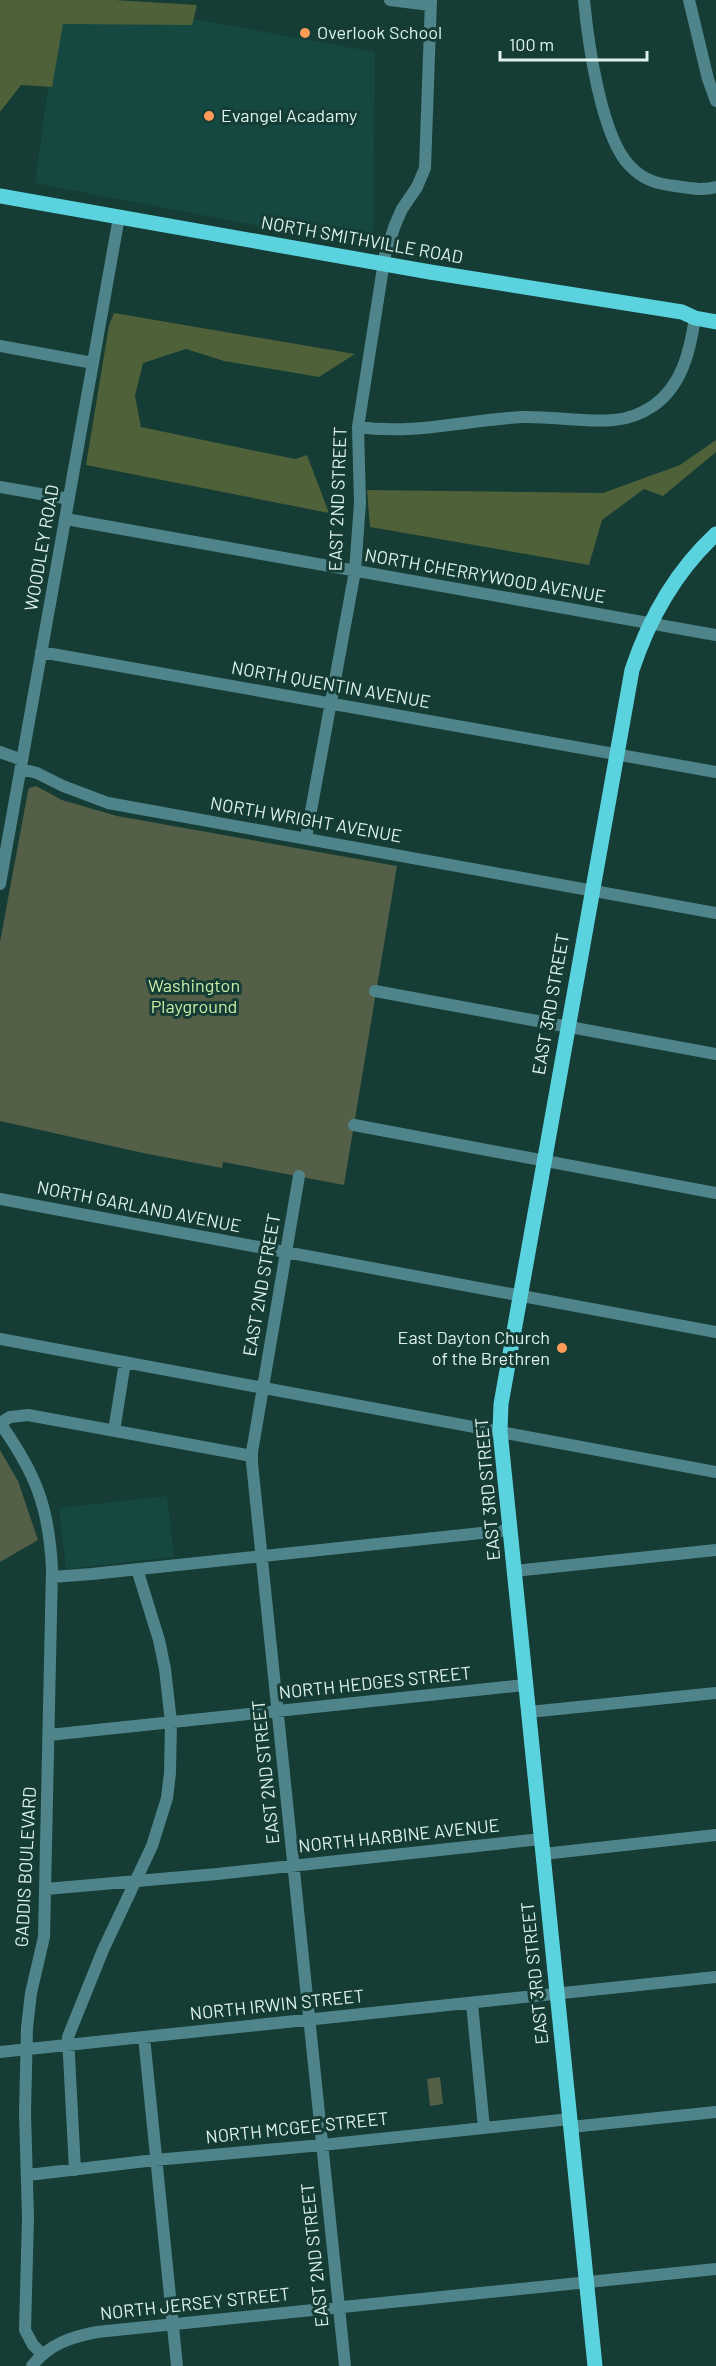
<svg xmlns="http://www.w3.org/2000/svg" width="716" height="2366" viewBox="0 0 716 2366" font-family="Barlow,sans-serif">
<rect width="100%" height="100%" fill="#153c35"/>
<path fill="#154840" d="M60 0H89L375 52 373 248 35 183Z
M167 1496 174 1557 66 1569 59 1508Z"/>
<path fill="#535f46" d="M36 786 62 800 117 816 397 866 344 1185 223 1162 222 1168 143 1153 0 1121V942L28 791 29 788Z
M0 1450 18 1481 38 1540 0 1562Z
M440 2077 443 2104 430 2106 427 2079Z"/>
<path fill="#4e6139" d="M0 0H115L197 5 192 25 63 24 52 87 21 85 0 112Z
M114 313 355 354 319 377 224 361 186 349 143 363 135 396 141 427 295 459 307 455 329 513 86 465 109 325Z
M716 440V452L663 496 644 489 602 520 589 565 370 527 367 490 603 493 680 465Z"/>
<g fill="none" stroke-linecap="round" stroke-linejoin="round">
<path stroke="#4f848a" stroke-width="12" d="M390 0 430 5
M584 0C588 42 601 137 630 166 643 180 658 184 675 186 689 188 703 191 716 187
M689 0 708 79 716 101
M0 346 93 363
M358 427C414 435 467 420 522 417 553 416 584 423 614 420 628 419 641 414 653 406 682 386 690 351 695 318
M0 487 69 499
M66 519 716 635
M41 652 716 772
M0 752 22 760
M21 769 37 773 63 786 108 803 716 913
M306 838 355 571 360 503 358 427 385 255 395 225 402 209 417 187 425 168 431 0
M0 884 119 217
M375 991 716 1054
M354 1125 716 1193
M299 1176 252 1452V1463L345 2366
M0 1199 716 1332
M0 1339 716 1472
M0 1423C36 1474 49 1507 52 1569L44 1937 31 1993 27 2028 25 2113 28 2218 25 2330 33 2345 42 2354
M0 1423 10 1417 28 1415 252 1456
M114 1431 125 1362
M514 1571 716 1550
M52 1577 92 1574 510 1530
M529 1712 716 1693
M49 1735 525 1685
M543 1854 716 1835
M46 1889 217 1874 541 1839
M472 2004 484 2128
M144 2037 177 2366
M0 2052 716 1977
M571 2127 716 2112
M75 2170 68 2037 103 1950 152 1846 167 1798 170 1773 171 1722 165 1669 159 1640 137 1569
M28 2175 155 2160 322 2145 570 2119
M32 2366C49 2344 71 2337 97 2332L716 2269"/>
<path stroke="#5bd3df" stroke-width="15" d="M0 196 430 272 682 312 695 318 716 322
M595 2366 500 1431 501 1404 632 670C649 619 676 571 716 534"/>
</g>
<g fill="#fe9c57" stroke="#153c35" stroke-width="2">
<circle cx="305" cy="33" r="6"/>
<circle cx="209" cy="116" r="6"/>
<circle cx="562" cy="1348" r="6"/>
</g>
<g text-anchor="middle" stroke-width="6" stroke-linejoin="round" paint-order="stroke">
<g font-size="18" fill="#ddf2ec" stroke="#153c35" text-anchor="start">
<text x="317" y="39">Overlook School</text>
<text x="221" y="122">Evangel Acadamy</text>
<text x="550" y="1344" text-anchor="end">East Dayton Church<tspan x="550" dy="21">of the Brethren</tspan></text>
</g>
<g font-size="18" fill="#ddf2ec" stroke="#153c35">
<text transform="translate(362 240) rotate(10)" y="6">NORTH SMITHVILLE ROAD</text>
<text transform="translate(338 499) rotate(-88)" y="6">EAST 2ND STREET</text>
<text transform="translate(42 548) rotate(-80)" y="6">WOODLEY ROAD</text>
<text transform="translate(485 576) rotate(10)" y="6">NORTH CHERRYWOOD AVENUE</text>
<text transform="translate(331 685) rotate(10)" y="6">NORTH QUENTIN AVENUE</text>
<text transform="translate(306 820) rotate(10)" y="6">NORTH WRIGHT AVENUE</text>
<text transform="translate(551 1004) rotate(-80)" y="6">EAST 3RD STREET</text>
<text transform="translate(139 1207) rotate(11)" y="6">NORTH GARLAND AVENUE</text>
<text transform="translate(262 1285) rotate(-80)" y="6">EAST 2ND STREET</text>
<text transform="translate(488 1489) rotate(-95)" y="6">EAST 3RD STREET</text>
<text transform="translate(375 1683) rotate(-6)" y="6">NORTH HEDGES STREET</text>
<text transform="translate(266 1772) rotate(-96)" y="6">EAST 2ND STREET</text>
<text transform="translate(399 1836) rotate(-6)" y="6">NORTH HARBINE AVENUE</text>
<text transform="translate(26 1867) rotate(-87)" y="6">GADDIS BOULEVARD</text>
<text transform="translate(535 1973) rotate(-96)" y="6">EAST 3RD STREET</text>
<text transform="translate(277 2005) rotate(-6)" y="6">NORTH IRWIN STREET</text>
<text transform="translate(297 2128) rotate(-6)" y="6">NORTH MCGEE STREET</text>
<text transform="translate(315 2255) rotate(-96)" y="6">EAST 2ND STREET</text>
<text transform="translate(195 2304) rotate(-6)" y="6">NORTH JERSEY STREET</text>
</g>
<g font-size="18" fill="#cbeca8" stroke="#153c35">
<text x="194" y="992">Washington<tspan x="194" dy="21">Playground</tspan></text>
</g>
</g>
<path d="M500 51v9h147v-9" fill="none" stroke="#ddf2ec" stroke-width="3"/>
<text x="509" y="51" font-size="18" fill="#ddf2ec" stroke="#153c35" stroke-width="4.5" paint-order="stroke">100 m</text>
</svg>
